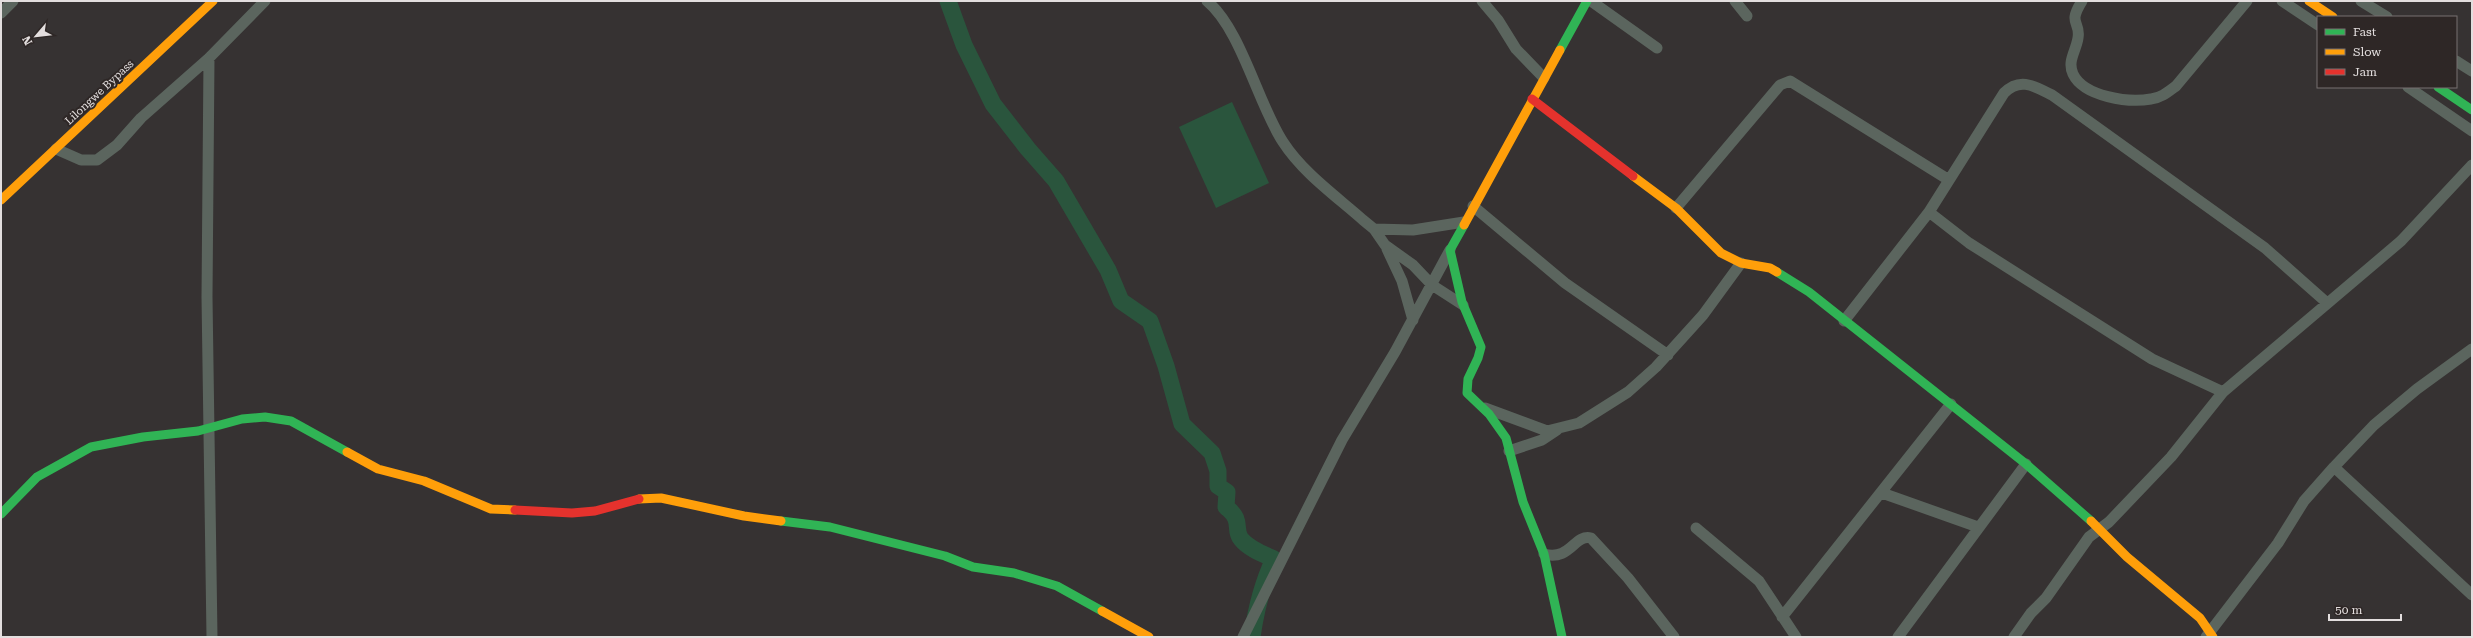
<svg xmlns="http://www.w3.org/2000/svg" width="2473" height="638" viewBox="0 0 2473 638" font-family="'Roboto Serif',serif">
<rect width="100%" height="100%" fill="#363232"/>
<path fill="#2a553d" d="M1232 102 1269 183 1216 208 1179 127Z"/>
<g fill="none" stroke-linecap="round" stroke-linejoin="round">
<path stroke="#2a553d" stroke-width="17" d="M948 1 964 45 993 104 1028 149 1056 181 1108 270 1121 301 1150 321 1166 366 1182 424 1212 453 1218 471V486L1227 492 1226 507C1244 521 1233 529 1241 539 1249 549 1263 554 1274 559 1262 584 1256 609 1252 637"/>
<path stroke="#5b655e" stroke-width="11" d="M1207 1C1241 29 1258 104 1283 142 1303 173 1336 196 1363 220L1374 229 1413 230 1464 222
M1482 1 1498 20 1516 49 1544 78
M1591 1 1657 48
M1735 1 1747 16
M2082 1C2067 25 2081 21 2078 38 2076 51 2067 61 2073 74 2084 97 2129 103 2151 99 2161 98 2168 92 2176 86L2247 1
M2282 1 2318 25
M2361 1 2387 17
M1 13 13 1
M209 58 207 297 212 637
M2456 61 2472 71
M2408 87 2472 131
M56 149 81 160H97L117 145 141 118 209 58 265 1
M1473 206 1565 283 1668 355
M1676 208 1780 85 1790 81 1949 180
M1929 212 1969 243 2152 359 2223 392
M1374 229 1385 245 1413 265 1432 285 1463 305
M1387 249 1402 281 1413 320
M1844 321 1929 212 2004 93C2020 77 2034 86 2052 95L2265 248 2326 302
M1485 408 1547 431 1579 423 1628 392 1656 367 1703 315 1741 263
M1509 451 1542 440 1557 430
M2334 467 2472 595
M1882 493 1978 527
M1696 528 1759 581 1796 637
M1544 554C1571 561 1574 534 1591 538L1628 578 1674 637
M1782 617 1951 404
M1243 637 1342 440 1395 352 1450 250
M1898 637 2026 464
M2014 637 2031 613 2046 598 2089 537 2109 522 2171 457 2223 392 2401 241 2472 165
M2206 637 2278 543 2304 501 2334 467 2374 425 2417 389 2472 349"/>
<path stroke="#30b455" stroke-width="9" d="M1560 50 1587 1
M2438 87 2472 110
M1464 225 1450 250 1462 302 1481 347 1478 358 1468 379 1467 393 1489 414 1506 438 1523 502 1544 554 1562 637
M1777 272 1809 292 2026 464 2091 521
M1 514 37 477 91 447 143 437 198 431 242 419 265 417 291 421 347 452
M781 521 830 527 945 556 973 567 1014 573 1057 586 1102 611"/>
<path stroke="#ff9f0a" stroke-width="9" d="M2309 1 2333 17
M1633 176 1676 208 1721 253 1741 263 1770 268 1777 272
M1 200 213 1
M1464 225 1560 50
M347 452 378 469 424 481 491 509 515 510
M639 499 661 498 744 516 781 521
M2091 521 2127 557 2200 618 2213 637
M1102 611 1149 637"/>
<path stroke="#e5322d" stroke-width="9" d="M1532 99 1633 176
M515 510 572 513 595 511 639 499"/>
</g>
<g text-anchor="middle" stroke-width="4" stroke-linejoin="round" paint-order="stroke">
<g font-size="11" fill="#e3dede" stroke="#2e2726">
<text transform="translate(99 92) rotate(-43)" y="4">Lilongwe Bypass</text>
</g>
</g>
<rect width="2473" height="638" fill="none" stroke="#e3dede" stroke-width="4"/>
<rect x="2317" y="16" width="140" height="72" fill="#2e2726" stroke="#767070"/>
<rect x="2325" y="29" width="20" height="6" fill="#30b455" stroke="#767070"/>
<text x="2353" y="36" font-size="12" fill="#e3dede">Fast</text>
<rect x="2325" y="49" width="20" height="6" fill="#ff9f0a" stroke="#767070"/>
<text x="2353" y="56" font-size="12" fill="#e3dede">Slow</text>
<rect x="2325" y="69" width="20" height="6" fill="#e5322d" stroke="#767070"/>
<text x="2353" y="76" font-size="12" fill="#e3dede">Jam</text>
<g transform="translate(36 36) rotate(242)" stroke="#2e2726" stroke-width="3" paint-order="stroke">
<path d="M0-3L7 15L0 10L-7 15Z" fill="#e3dede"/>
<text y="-6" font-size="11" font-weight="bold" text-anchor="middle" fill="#e3dede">N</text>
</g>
<path d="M2329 614v6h72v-6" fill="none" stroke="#e3dede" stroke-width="2"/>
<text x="2335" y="614" font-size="12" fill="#e3dede" stroke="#2e2726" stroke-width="3" paint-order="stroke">50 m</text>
</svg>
